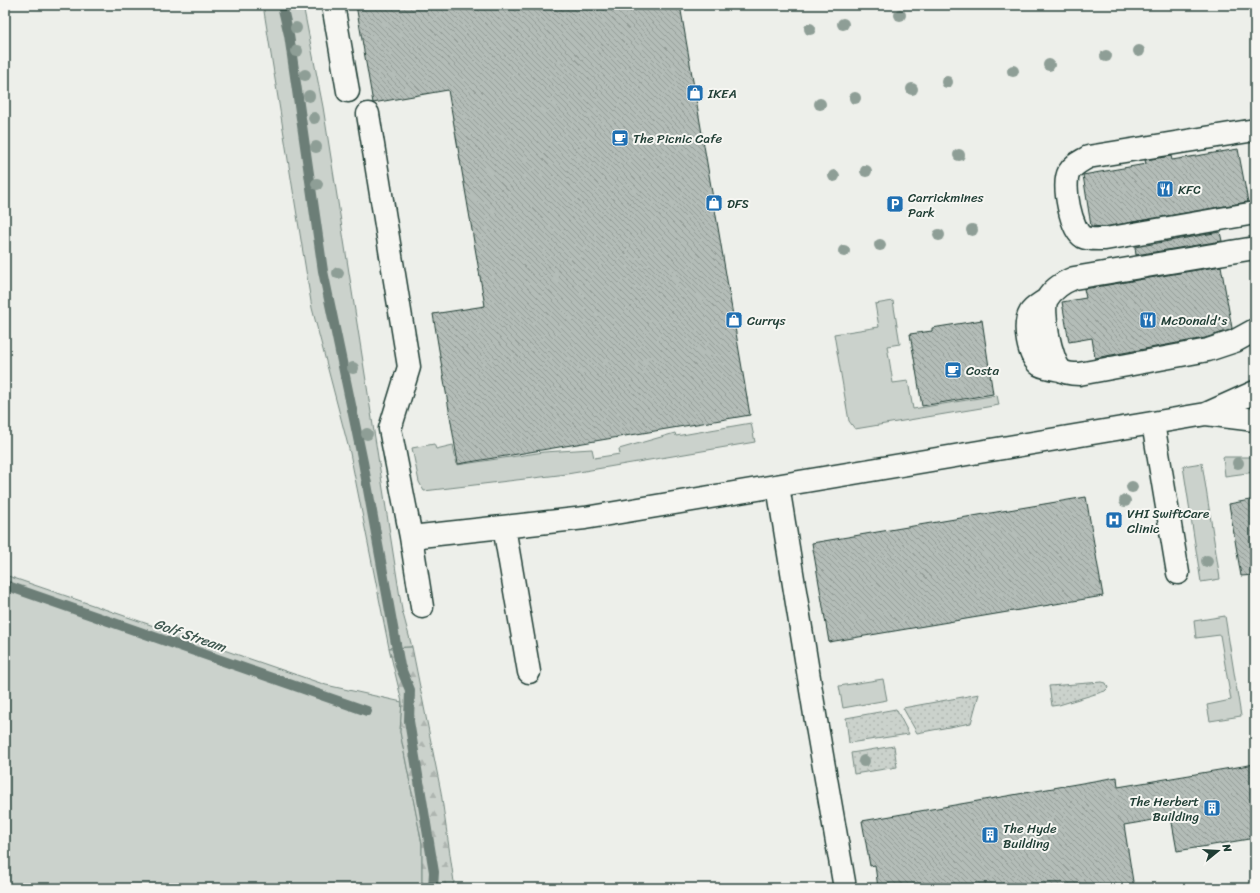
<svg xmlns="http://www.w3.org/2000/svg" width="1260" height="893" viewBox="0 0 1260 893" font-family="Sriracha,sans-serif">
<defs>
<pattern id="forest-firs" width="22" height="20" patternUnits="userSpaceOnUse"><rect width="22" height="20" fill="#cbd2cc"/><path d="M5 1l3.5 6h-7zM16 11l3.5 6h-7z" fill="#aeb5b0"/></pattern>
<pattern id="garden-dots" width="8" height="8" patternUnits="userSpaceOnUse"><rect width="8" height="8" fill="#cbd2cc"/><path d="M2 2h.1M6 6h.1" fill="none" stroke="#aeb5b0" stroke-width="1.8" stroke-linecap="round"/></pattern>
<pattern id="building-back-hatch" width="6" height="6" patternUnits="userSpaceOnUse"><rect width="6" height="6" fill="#b4bdb8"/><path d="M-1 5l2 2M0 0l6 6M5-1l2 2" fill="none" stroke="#929b96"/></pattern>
</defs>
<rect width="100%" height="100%" fill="#edefea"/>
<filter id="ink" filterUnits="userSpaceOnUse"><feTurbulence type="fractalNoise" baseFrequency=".025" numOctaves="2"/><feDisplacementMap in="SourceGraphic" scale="8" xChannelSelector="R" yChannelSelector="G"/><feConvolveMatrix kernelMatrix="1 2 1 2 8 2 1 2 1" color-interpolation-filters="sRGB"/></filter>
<g filter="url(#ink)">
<path fill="#cbd2cc" stroke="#758880" d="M263 5H303L323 107 402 610 412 647 389 648 350 453 312 308Z
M893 301 900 344 887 346 893 383 908 381 913 409 997 395 999 405 855 429 849 421 834 334 879 327 875 304Z
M751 423 755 442 567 474 424 491 419 482 412 448 434 444 436 449 453 445 457 465 544 452 592 449 594 458 620 454 619 449 675 433 676 436Z
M1223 457H1255V472L1225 476Z
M1202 463 1220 579 1201 582 1183 466Z
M5 575 326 685 402 702 400 732 422 844V888H5Z
M1225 616 1241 716 1210 721 1207 705 1231 700 1220 635 1196 638 1194 621Z
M883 679 887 700 843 708 839 686Z"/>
<path fill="url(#forest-firs)" stroke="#758880" d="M412 647 441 792 454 882 451 888H422V844L400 732 402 702 389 648Z"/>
<path fill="url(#garden-dots)" stroke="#758880" d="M1102 682 1106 683 1108 688 1105 691 1059 705 1052 706 1049 686Z
M979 694 971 723 917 733 903 708Z
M896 709 909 734 849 743 846 718Z
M894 746 897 767 854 774 851 753Z"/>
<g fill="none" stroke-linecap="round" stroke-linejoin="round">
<path stroke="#6c7e77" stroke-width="10" d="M282 5 289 35 323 271 363 462 400 666 410 690 409 721 434 872 433 888
M5 585 367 711"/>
</g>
<path fill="url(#building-back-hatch)" stroke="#1f3d34" d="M356 5H680L750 415 458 464 433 314 485 306 448 90 373 103Z
M1238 149 1248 202 1104 227 1091 226 1083 175 1146 164 1145 160 1171 156 1172 160Z
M1220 232 1222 241 1136 255 1135 247Z
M1221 266 1232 328 1230 330 1205 338 1095 358 1092 338 1069 342 1062 302 1086 298 1084 289Z
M982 320 993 394 922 406 910 334 932 331V328Z
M1086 497 1103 596 829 642 812 543Z
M1255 499V575L1241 576 1229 504Z
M1255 764V838L1177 851 1171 817 1124 825 1134 888H878L875 865 870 866 862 821 1117 777 1118 787Z"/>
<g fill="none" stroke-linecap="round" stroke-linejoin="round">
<g stroke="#1f3d34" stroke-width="25">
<path id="minor" d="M333 5 348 91
M368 114 409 367 390 429 411 537 422 607
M1255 130 1088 157C1080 162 1074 164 1069 172 1062 185 1071 230 1083 237 1089 240 1099 239 1105 239L1255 213
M1255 248 1074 278C1064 282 1053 289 1047 299 1041 310 1051 361 1061 370 1066 374 1074 374 1079 374L1208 350 1235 341 1255 330
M1047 299C1042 303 1033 307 1030 313 1023 325 1028 357 1040 365 1046 368 1055 369 1061 370
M1206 414 1255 420
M1153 423 1178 573
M778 486 816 721 845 888
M504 527 529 672
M411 537 585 518 1206 414 1255 392"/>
</g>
<use href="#minor" stroke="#f6f6f2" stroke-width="22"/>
</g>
<g fill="#8e9e96">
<circle cx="900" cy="15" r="6"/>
<circle cx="843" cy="24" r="6"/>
<circle cx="296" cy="28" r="6"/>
<circle cx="810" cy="29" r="6"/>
<circle cx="297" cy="51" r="6"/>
<circle cx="1139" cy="51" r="6"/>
<circle cx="1106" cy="56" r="6"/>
<circle cx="1049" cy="65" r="6"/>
<circle cx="1013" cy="71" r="6"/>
<circle cx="305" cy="75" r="6"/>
<circle cx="947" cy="82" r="6"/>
<circle cx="912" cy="89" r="6"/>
<circle cx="309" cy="96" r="6"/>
<circle cx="855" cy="98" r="6"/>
<circle cx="820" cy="104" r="6"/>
<circle cx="314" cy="118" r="6"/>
<circle cx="316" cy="147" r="6"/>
<circle cx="959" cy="155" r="6"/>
<circle cx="866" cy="171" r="6"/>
<circle cx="834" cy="176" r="6"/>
<circle cx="317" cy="184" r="6"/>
<circle cx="972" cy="230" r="6"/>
<circle cx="939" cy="235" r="6"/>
<circle cx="880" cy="245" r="6"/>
<circle cx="844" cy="251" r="6"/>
<circle cx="338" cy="273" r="6"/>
<circle cx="353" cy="368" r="6"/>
<circle cx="367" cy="434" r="6"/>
<circle cx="1238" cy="463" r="6"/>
<circle cx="1132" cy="487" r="6"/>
<circle cx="1125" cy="501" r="6"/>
<circle cx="1207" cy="561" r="6"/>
<circle cx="864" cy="761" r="6"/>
</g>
</g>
<defs>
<g id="shop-square" transform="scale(0.9)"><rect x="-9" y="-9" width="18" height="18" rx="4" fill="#1f6fb2" stroke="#f6f6f2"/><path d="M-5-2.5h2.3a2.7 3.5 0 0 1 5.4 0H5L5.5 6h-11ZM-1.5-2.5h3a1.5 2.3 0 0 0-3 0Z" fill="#fff"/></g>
<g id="cafe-square" transform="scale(0.9)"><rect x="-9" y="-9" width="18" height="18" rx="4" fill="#1f6fb2" stroke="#f6f6f2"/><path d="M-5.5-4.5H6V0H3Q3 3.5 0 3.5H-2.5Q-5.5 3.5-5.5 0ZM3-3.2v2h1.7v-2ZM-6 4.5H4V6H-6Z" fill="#fff"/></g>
<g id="restaurant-square" transform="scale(0.9)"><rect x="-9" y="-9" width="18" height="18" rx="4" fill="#1f6fb2" stroke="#f6f6f2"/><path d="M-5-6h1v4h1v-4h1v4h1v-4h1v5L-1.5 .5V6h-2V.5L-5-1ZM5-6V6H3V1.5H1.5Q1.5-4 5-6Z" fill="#fff"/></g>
<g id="parking-square" transform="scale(0.9)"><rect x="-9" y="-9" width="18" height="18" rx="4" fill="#1f6fb2" stroke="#f6f6f2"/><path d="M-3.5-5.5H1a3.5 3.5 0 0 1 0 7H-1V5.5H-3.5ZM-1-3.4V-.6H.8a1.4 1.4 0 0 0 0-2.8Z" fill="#fff"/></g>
<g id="hospital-square" transform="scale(0.9)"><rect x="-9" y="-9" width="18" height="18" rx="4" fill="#1f6fb2" stroke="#f6f6f2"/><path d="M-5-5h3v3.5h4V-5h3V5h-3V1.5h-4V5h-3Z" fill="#fff"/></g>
<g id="building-square" transform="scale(0.9)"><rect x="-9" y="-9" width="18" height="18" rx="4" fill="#1f6fb2" stroke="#f6f6f2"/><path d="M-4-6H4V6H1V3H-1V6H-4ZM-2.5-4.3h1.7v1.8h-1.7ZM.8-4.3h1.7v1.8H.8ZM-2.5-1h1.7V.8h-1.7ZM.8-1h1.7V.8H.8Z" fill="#fff"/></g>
</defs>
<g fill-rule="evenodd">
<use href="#shop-square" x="695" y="93"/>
<use href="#cafe-square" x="620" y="138"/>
<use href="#restaurant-square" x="1165" y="189"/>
<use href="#shop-square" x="714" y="203"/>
<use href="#parking-square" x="895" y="204"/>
<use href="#shop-square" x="734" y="320"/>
<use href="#restaurant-square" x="1148" y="320"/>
<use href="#cafe-square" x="953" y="370"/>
<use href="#hospital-square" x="1114" y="520"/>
<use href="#building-square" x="1212" y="808"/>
<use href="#building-square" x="990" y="835"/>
</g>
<g text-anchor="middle" stroke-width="4" stroke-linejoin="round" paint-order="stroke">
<g font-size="13" fill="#1f3d34" stroke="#f6f6f2" text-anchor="start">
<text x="708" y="98">IKEA</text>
<text x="633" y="143">The Picnic Cafe</text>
<text x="1178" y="194">KFC</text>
<text x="908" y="202">Carrickmines<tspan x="908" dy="15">Park</tspan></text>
<text x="727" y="208">DFS</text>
<text x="747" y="325">Currys</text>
<text x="1161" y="325">McDonald's</text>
<text x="966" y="375">Costa</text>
<text x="1127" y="518">VHI SwiftCare<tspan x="1127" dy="15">Clinic</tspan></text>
<text x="1199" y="806" text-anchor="end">The Herbert<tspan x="1199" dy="15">Building</tspan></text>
<text x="1003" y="833">The Hyde<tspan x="1003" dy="15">Building</tspan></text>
</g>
<g font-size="14" font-style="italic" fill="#3f5850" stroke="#f6f6f2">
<text transform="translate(190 635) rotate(19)" y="5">Golf Stream</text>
</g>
</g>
<rect width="1260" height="893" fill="none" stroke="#f6f6f2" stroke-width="20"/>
<rect x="10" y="10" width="1240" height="873" fill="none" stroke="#1f3d34" stroke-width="1.5" filter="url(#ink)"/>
<g transform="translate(1218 851) rotate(72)" stroke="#f6f6f2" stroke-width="3" paint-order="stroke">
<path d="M0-3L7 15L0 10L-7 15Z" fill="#1f3d34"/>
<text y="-6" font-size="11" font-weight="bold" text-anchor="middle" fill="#1f3d34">N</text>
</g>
</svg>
